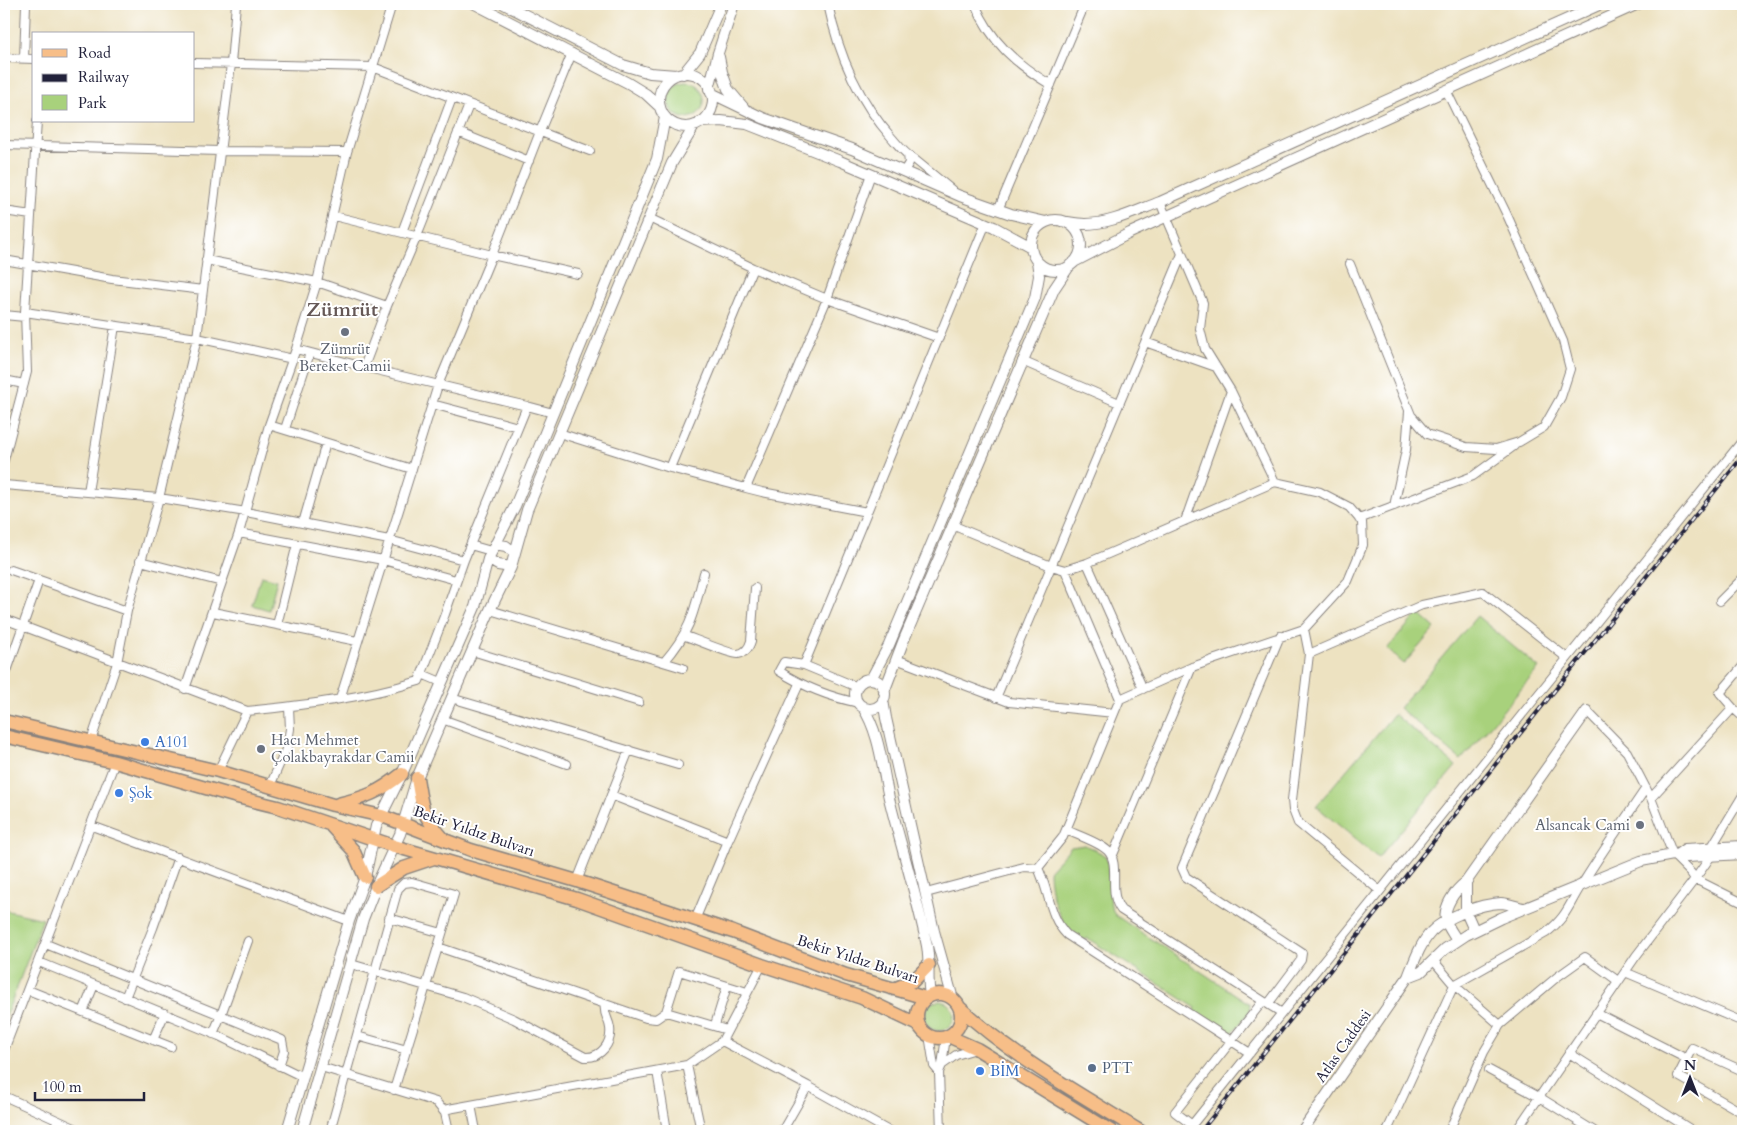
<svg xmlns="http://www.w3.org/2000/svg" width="1747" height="1135" viewBox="0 0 1747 1135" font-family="Cardo,serif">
<rect width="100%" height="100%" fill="#fff"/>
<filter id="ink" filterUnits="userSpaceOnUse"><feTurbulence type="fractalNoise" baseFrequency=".02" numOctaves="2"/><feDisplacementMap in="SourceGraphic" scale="10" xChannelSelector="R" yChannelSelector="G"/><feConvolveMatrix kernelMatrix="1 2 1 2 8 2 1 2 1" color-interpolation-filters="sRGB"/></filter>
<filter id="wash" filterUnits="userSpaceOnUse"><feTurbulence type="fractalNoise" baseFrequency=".0096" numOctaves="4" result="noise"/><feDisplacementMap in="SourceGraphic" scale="20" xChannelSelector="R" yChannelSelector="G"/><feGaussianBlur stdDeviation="1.12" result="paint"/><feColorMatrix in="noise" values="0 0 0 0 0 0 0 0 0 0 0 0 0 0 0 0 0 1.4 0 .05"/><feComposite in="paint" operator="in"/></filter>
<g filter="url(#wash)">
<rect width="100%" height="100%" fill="#ede2c1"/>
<path fill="#a8d17c" stroke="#657a5c" d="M668 100a18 18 0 1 1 36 0a18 18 0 1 1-36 0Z
M261 576 277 580 269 610 252 605Z
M1418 613 1435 628 1404 664 1387 649Z
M1477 616 1539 668 1461 760 1399 708Z
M1394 714 1456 766 1378 858 1316 806Z
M1085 845 1103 854 1107 860 1111 906 1115 915 1250 1004 1249 1013 1231 1034H1227L1193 1014 1196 1008 1087 938 1083 943C1060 926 1050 900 1049 871L1071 847Z
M4 910 43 919 4 1021Z
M924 1016a15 15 0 1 1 30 0a15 15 0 1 1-30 0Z"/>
</g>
<g filter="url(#ink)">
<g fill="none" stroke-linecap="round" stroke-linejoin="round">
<g stroke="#88827e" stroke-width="10">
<path id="minor" d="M828 4C838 53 858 100 892 138 899 146 905 154 914 159L952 190
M975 4C991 42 1016 64 1051 85
M4 58 34 59
M24 58 26 4
M194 63 373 67 590 151
M458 132 529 161
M4 145 220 151 347 152
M904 171 909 163 908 155
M1160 202 1203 303 1200 329 1205 349 1231 391 1275 482
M998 210 1085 4
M4 211 31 215
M334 216 492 255 578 274
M649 218 753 268 827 299 939 338
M402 232 452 98
M4 260 112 279 203 290
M206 260 317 282 387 306
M1350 264 1411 415 1427 434 1466 447 1496 449 1519 442 1544 427 1561 397 1570 369 1563 341 1508 217 1446 90
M25 312 197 338 293 359
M4 315 25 317
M1145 342 1216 367
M296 349 364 367 527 406 553 413
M1022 361 1119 403
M364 367 387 306 420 229 469 105
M4 380 24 384
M432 404 518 427
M269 425 412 469
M285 429 310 353
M559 433 670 468 746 488 827 299 871 174
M4 460 27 372 25 312 37 121
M670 468 753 268
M4 485 159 498 246 512 389 540 464 560
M746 488 762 492 867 512
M88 492 115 326
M1394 506 1406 450 1409 411
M1359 519 1473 476 1514 446
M1185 521 1231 391
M303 523 326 443
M952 525 1051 566 1065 570 1087 563 1275 482 1320 492 1349 507 1362 522 1363 545 1348 581 1304 629 1192 667 1120 699 1063 837 1038 868
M239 533 383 560 456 580
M470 545 491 551
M140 561 222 582
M1087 563 1143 689
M11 570 127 611
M1065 570 1120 699
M1720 601 1743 578
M490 610 683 668
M213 612 357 641
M4 619 247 711C306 705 363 698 419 681L445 614 464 560 527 406
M277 625 297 544
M1304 629 1309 654 1292 800 1293 810 1298 823 1380 891
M685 636C695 639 729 654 738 654 745 653 749 648 751 641L755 588
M472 651 639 702
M1309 654 1422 605 1483 592 1567 658
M896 659 1009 702 1114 713
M664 662C691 631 694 612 704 573
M804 665 986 223
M7 671 39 580
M422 674 441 682
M857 687 804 665 784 662 779 671C804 687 829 697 859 703
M185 689 239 533 269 425 296 349 317 282 347 152 392 4
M451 698 678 765
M996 698 1182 254
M340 699 438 385 492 255 543 124 572 53
M1733 708 1720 693 1743 666
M1587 711 1627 752 1651 798 1673 855 1691 873 1695 879 1743 903
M442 719 567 764
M91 741 117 663 127 611 159 498 197 338 231 64 236 4
M218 771 247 711
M270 786 287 747 290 729 289 707
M611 795 728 841
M1651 798 1733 708 1743 717
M92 826 349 921
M1066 830C1077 835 1099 842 1108 851 1121 865 1107 892 1121 910L1282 1013
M1711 848 1743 795
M1112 857 1192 667
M1038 868C1049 890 1049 917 1067 935L1250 1053
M577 881 629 750
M926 893 1024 867 1038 868
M389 918 442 933
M695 920 728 841 799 684
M46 944 282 1040 284 1051 279 1066
M1433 960 1454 985 1500 1025
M39 962 219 1036 303 1077
M351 964 463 997 514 1019 585 1057C601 1058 612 1043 610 1028 609 1019 603 1014 605 1005
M1625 972 1743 1022
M28 990 171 1047
M125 998 153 928 178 857
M1268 1004 1301 960 1302 953 1186 877 1182 868 1280 636
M83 1012 94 985
M666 1012 679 971 747 992
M1596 1013 1687 1059
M715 1025 727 986
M213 1034 221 1015 248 941
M929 1035 934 1066 939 1072
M357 1036 407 1050
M153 1040 165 1013
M722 1041 808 1086 889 1131
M4 1050 115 762
M1569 1053 1693 1131
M687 1065 701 1131
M942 1065 956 1055 976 1049
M321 1067 436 1102 445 1113 449 1131
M1489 1070 1539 1097 1594 1131
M657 1071 667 1131
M1743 1071 1692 1048 1678 1076 1743 1113
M394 1090 438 947 646 1018 656 1019 666 1012 727 1030
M4 1096 81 1131
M471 1105 476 1131
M443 1110 687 1065 722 1041 762 965
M1192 1125 1175 1112 1263 1001
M330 1131 398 889 404 883 412 882 454 894 438 947
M781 1131 785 1126 808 1086
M941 1131 939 1072 942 1065 946 1037
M1187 1131 1743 440
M1387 1131 1454 985 1546 933C1569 915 1569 903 1584 881 1604 849 1625 819 1646 788
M1449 1131 1484 1052 1500 1025 1557 977 1585 957 1618 981
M1516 1131 1636 956 1695 879 1711 856"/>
</g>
<g stroke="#88827e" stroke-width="12">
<path id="tertiary" d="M475 4 628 83 646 94 660 107
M504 4 623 65 650 73 676 75
M719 57 722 72 728 89 744 108
M659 100a27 27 0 1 1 54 0a27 27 0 1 1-54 0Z
M683 74 700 53 721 4
M709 89 718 53 734 4
M711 93 763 118 852 149 960 196 1011 214 1046 222
M700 122 721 121 747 124 840 161 994 227 1031 247
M1031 245a25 25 0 1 1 50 0a25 25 0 1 1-50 0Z
M1061 221C1069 222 1077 224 1085 224 1110 224 1136 211 1160 202L1601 4
M1074 262 1130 233 1638 4
M495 544 506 546 515 553
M488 559 498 565 511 567
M871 679 889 645 1035 298 1039 276 1037 261
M855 694a15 15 0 1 1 30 0a15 15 0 1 1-30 0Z
M884 692 903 642 1054 289 1070 265
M883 700 886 718 934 931 953 999
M862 706C880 733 882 767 889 798 901 847 917 896 927 946 930 963 927 979 930 996
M1678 854 1685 849 1743 846
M1466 882V912L1474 930
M1457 941C1454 935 1449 929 1447 923 1441 909 1455 890 1466 882L1587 711
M1408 977 1421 972 1445 949 1466 935 1501 918 1641 861 1673 855 1687 857 1743 854
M287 1131 349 921 365 877 376 826 402 774 475 607 488 559 515 506 657 159 665 117
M302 1131 363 919 376 886 400 834 417 778 490 610 511 567 527 510 672 163 695 125
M1302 1131 1408 977C1414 962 1420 944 1431 932 1446 917 1479 904 1501 903 1508 903 1517 907 1524 908"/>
</g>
<g stroke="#88827e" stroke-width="15">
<path id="primary" d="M4 721 218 771 333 805 382 816 471 850 577 881 733 932 846 975 926 998
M4 736 115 762 237 797 278 807 394 846 577 899 762 965 862 998 919 1025
M417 778C422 807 421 814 442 837
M338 804C367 797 378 793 402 774
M332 827 353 850 365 877
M376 886 404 868 434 858
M894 989 913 981 929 965
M917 1016a22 22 0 1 1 44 0a22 22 0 1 1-44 0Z
M959 1007C1013 1057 1078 1093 1140 1131
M948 1036 977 1049 1111 1131"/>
</g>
<use href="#minor" stroke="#fff" stroke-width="8"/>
<use href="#tertiary" stroke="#fff" stroke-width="10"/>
<use href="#primary" stroke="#f7be88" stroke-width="12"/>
<g stroke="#22223b" stroke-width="4">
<path id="rail" d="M1201 1131 1743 456"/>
</g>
<use href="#rail" stroke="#fff" stroke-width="2" stroke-dasharray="5.5" stroke-linecap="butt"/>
</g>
</g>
<g fill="#6b7280" stroke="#fff" stroke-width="2">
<circle cx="345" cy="332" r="5"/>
<circle cx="261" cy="749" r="5"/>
<circle cx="1640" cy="825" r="5"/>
</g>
<g fill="#3f7fe0" stroke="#fff" stroke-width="2">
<circle cx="145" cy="742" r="5"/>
<circle cx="119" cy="793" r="5"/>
<circle cx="980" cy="1071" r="5"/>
</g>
<circle fill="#5c6f8a" stroke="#fff" stroke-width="2" cx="1092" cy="1068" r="5"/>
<g text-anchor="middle" stroke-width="4" stroke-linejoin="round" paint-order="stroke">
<g font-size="15" fill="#5b616d" stroke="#fff">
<text x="345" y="354">Zümrüt<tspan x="345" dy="17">Bereket Camii</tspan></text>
<text x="271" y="745" text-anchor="start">Hacı Mehmet<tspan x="271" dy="17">Çolakbayrakdar Camii</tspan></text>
<text x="1630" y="830" text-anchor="end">Alsancak Cami</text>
</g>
<g font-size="15" fill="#366cbe" stroke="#fff" text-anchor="start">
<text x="155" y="747">A101</text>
<text x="129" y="798">Şok</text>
<text x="990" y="1076">BİM</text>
</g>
<g font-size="15" fill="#22223b" stroke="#fff">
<text transform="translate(474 831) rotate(19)" y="5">Bekir Yıldız Bulvarı</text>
<text transform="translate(858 959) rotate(18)" y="5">Bekir Yıldız Bulvarı</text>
<text transform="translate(1343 1046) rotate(-55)" y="5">Atlas Caddesi</text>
</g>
<g font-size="15" fill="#4e5e75" stroke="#fff" text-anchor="start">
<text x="1102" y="1073">PTT</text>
</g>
<g font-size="20" font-weight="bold" fill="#655856" stroke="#fff">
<text x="342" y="316">Zümrüt</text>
</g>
</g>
<rect width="1747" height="1135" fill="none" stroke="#fff" stroke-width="20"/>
<rect x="32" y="32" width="162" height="90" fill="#ffffff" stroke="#a7a7b1"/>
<rect x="42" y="49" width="25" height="8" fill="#f7be88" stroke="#a7a7b1"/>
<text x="78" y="58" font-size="15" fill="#22223b">Road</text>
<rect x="42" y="74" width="25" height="8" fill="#22223b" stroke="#a7a7b1"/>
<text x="78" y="82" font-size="15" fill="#22223b">Railway</text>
<rect x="42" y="95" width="25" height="15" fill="#a8d17c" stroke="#a7a7b1"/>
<text x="78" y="108" font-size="15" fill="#22223b">Park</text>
<g transform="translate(1690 1078)" stroke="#ffffff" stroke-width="4" paint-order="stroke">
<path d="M0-4L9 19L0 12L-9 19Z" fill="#22223b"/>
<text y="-8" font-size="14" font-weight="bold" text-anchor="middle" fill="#22223b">N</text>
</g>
<path d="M35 1092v8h109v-8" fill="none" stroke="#22223b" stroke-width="2.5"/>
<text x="42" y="1092" font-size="15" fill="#22223b" stroke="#ffffff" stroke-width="4" paint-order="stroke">100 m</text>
</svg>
